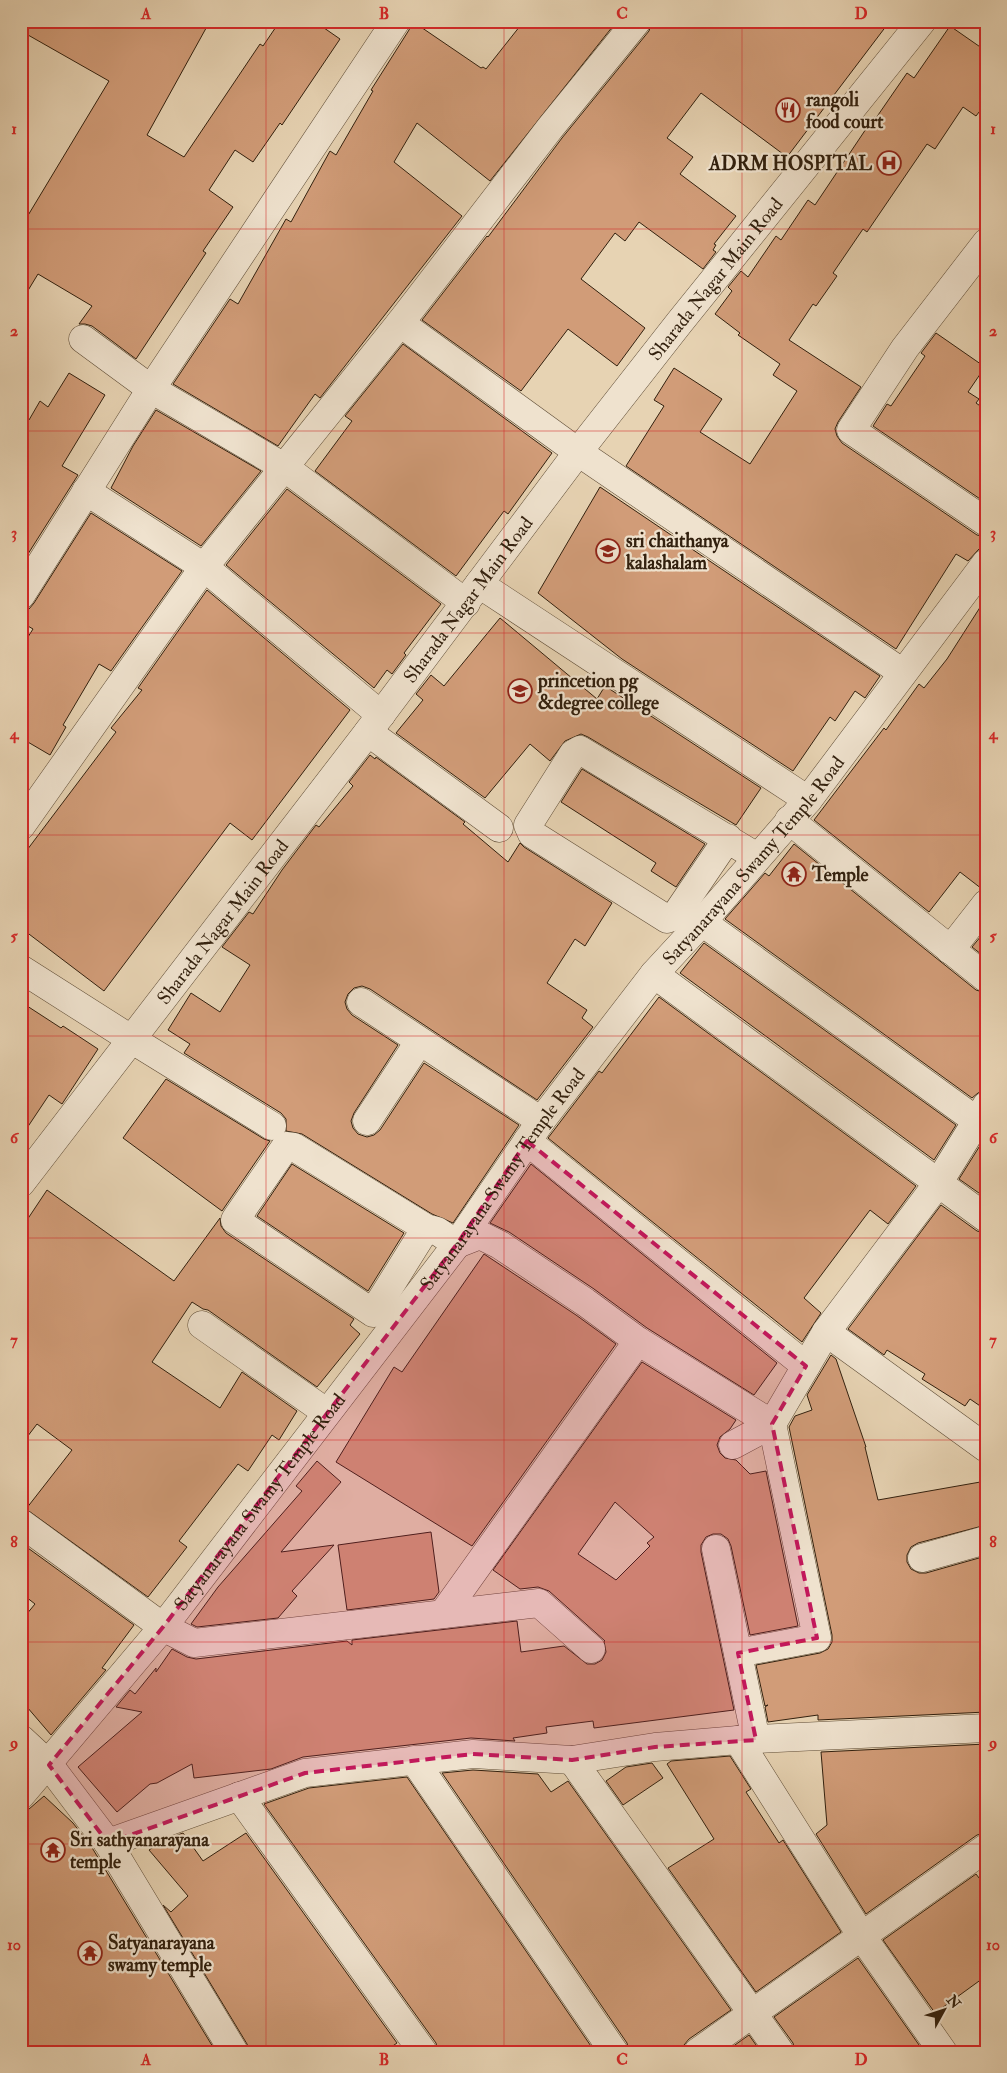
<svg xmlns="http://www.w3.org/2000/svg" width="1007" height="2073" viewBox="0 0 1007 2073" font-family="'IM FELL Double Pica',serif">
<rect width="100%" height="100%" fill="#e7d3b3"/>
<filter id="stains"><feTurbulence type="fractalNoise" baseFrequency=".004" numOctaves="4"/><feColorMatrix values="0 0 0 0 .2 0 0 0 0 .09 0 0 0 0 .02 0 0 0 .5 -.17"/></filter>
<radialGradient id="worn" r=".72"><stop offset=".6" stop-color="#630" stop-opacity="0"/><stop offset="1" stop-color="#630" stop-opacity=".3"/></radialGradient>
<path fill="#d19c78" stroke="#32200e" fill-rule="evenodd" d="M21 21H210L147 135 184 157 260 44 263 46 280 21H314L340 39 282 125 280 123 253 162 235 150 209 190 233 207 203 251 206 253 136 359 92 326 85 324H79L92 306 38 274 21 302V227L109 81 21 31Z
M412 21 481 68 483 67 486 69 524 21H617L490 181 417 123 394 162 462 216 320 398 315 394 278 446 173 384 230 299 238 304 286 219 291 222 330 151 336 155 373 91 371 90 409 30Z
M652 21H890L787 157 701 93 667 138 693 157 680 174 736 216 714 244 716 245 713 250 716 252 703 269 639 222 625 241 615 233 581 279 645 328 617 366 568 329 521 391 422 320 487 236 488 237 562 138 649 31Z
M950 26 986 51V103L976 116 963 107 935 149 927 144 867 232 863 229 833 273 837 276 816 306 813 304 789 340 861 387 838 422 835 429 837 436 842 443 977 535 986 537V548L979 549 968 561 956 554 896 649 626 466 664 406 654 400 674 368 722 399 700 432 750 464 797 391 773 375 780 364 738 335 740 333 715 314 732 291 728 287 741 271 748 277 776 236 781 240 808 200 815 205 874 117 876 118 907 73 914 78Z
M936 333 985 367 968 392 979 399 976 403 986 410V503L873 426 887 404 891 406 925 356 921 353Z
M403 344 552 453 508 514 504 511 456 576 315 471 352 421 345 416Z
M69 373 105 395 62 466 78 475 21 565V416L29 420 40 401 48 407Z
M156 410 261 471 201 546 111 488 133 446Z
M600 487 880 676 865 698 855 691 835 721 830 717 793 771 622 659 538 593Z
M287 489 441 604 404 653 406 655 392 674 387 670 374 688 226 565Z
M91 513 182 571 111 671 99 664 63 725 66 727 50 755 21 738V648L33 629 21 622V610L29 609 34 603Z
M207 590 350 710 252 840 230 823 104 991 21 928V858L116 732 111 728 142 690 138 688Z
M986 598V889H982L960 872 929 912 814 820 884 728 886 730 919 684 924 688 947 659Z
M500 618 597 699 605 686 761 788 736 825 588 737 581 734 565 741 550 761 530 744 485 798 396 733 423 700 416 694 431 675 444 686Z
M370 755 375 759 376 757 465 822 463 824 508 862 520 843 524 847 612 903 585 946 575 939 547 983 587 1010 582 1018 593 1027 537 1100 370 989 362 986 354 988 348 994 345 1002 347 1009 352 1015 398 1045 354 1113 351 1121 353 1128 358 1134 367 1137 374 1135 380 1130 424 1063 519 1125 453 1223 432 1214 302 1134 286 1131V1119L281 1113 184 1053 190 1044 168 1030 191 993 220 1012 250 965 222 947 249 912 253 914 282 870 316 825 319 827 353 786 349 782Z
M582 769 705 844 676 887 651 871 656 863 561 802Z
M794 844 976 990 986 993V1090L978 1093 972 1098 725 919 765 873 769 876Z
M986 930V958L972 947Z
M704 943 956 1125 934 1160 680 973Z
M659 997 916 1186 888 1224 870 1210 804 1298 821 1313 802 1342 548 1138 599 1071 602 1073Z
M21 1002 61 1028 63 1026 98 1049 62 1104 49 1095 21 1137Z
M166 1079 264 1139 270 1141 222 1211 123 1138Z
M986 1136V1198L959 1179Z
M292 1164 404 1233 368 1291 257 1216Z
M531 1164 777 1363 754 1395 647 1328 594 1289 509 1232 490 1223Z
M47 1190 174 1281 220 1218 221 1226 226 1233 354 1319 350 1325 360 1334 317 1387 208 1310 203 1309 192 1302 152 1362 220 1408 242 1372 297 1411 279 1440 272 1435 248 1471 238 1464 179 1541 187 1547 148 1597 26 1509 72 1450 37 1424 21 1445V1229Z
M941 1205 977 1231 986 1233V1410L970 1399 965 1406 922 1379 925 1374 887 1350 884 1355 848 1329Z
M484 1254 576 1315 616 1344 472 1546 336 1462 394 1367 402 1372Z
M831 1355 836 1359 866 1447H865L878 1500 986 1481V1525L918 1543 911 1547 907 1555V1562L911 1569 919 1573H926L986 1556V1712L818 1720V1715L768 1722 765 1707 768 1705 765 1706 756 1665 820 1653 828 1649 832 1642V1635L789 1427 795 1416 812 1410 807 1395Z
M642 1362 736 1420 730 1429 720 1437 717 1445 720 1453 725 1458 736 1460 750 1474 766 1471 798 1626 750 1635 731 1546 728 1539 721 1534H713L706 1537 701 1545V1552L734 1710 594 1728 593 1721 546 1727 547 1733 513 1738 515 1741 471 1738 303 1757 271 1769 194 1778 192 1764 157 1783 150 1784 117 1812 78 1767 142 1712 116 1707 130 1690 135 1694 156 1668V1672L172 1649 187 1657 196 1659 347 1641 352 1645V1640L517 1621 521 1652 564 1646 587 1664H595L602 1660 606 1652 604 1641H605L549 1591 538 1587 520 1589 493 1570ZM615 1502 654 1537 647 1543 650 1546 616 1580 578 1554Z
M317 1461 341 1482 281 1552 334 1545 292 1591 297 1596 278 1618 197 1627 191 1624 218 1587 302 1491 296 1486Z
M431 1532 439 1592 434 1599 347 1610 338 1545Z
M21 1543 134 1625 102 1668 106 1670 51 1735 21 1700V1621L35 1604 21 1593Z
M986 1744V1833L977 1835 866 1914 816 1834 827 1825 821 1752Z
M730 1756 751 1789 746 1792 779 1843 783 1840 841 1932 756 1992 668 1868 714 1839 667 1764 671 1761Z
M652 1763 663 1778 623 1805 606 1781 626 1767Z
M473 1770 538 1774 551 1792 568 1781 731 2010 689 2039 684 2045 683 2052H629L627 2043 442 1773Z
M407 1777 595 2052H438L436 2043 264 1804 309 1788Z
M44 1796 73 1823 91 1846 216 2052H33L21 2033V1816Z
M183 1833 203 1861 246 1833 397 2043 384 2052H250L247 2044 163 1905 171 1912 188 1896 149 1850 164 1840Z
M976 1874 986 1887V1976L935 2013 883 1940Z
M858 1958 924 2052H795L793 2043 774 2017Z
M749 2035 761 2052H725Z"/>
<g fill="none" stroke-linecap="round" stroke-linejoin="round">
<g stroke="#5f4d37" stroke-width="29">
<g id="minor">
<path d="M986 243 905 348 851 430 986 522"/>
<path d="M400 323 578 452 903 673"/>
<path d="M83 339 151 389 284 467 466 603"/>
<path d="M86 491 204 567 381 715"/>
<path d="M479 584 808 800"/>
<path d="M21 595 151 389 396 21"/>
<path d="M368 732 499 828"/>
<path d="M789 820 986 978"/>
<path d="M21 826 204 567 400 323 550 128 637 21"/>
<path d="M728 838 675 916 667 919 532 834 528 825 573 754 580 750 757 857"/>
<path d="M702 922 977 1121"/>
<path d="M950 950 986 904"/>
<path d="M21 969 131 1039 272 1126"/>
<path d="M654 974 986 1218"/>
<path d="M361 1002 541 1121"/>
<path d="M367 1121 419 1042"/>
<path d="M527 1141 806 1366"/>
<path id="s1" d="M21 1183 368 732 578 452 679 323 922 21"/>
<path d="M426 1228 373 1313 235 1220 286 1146 294 1147 426 1228 437 1231 457 1244 480 1235 500 1245 585 1302 638 1341 772 1424 826 1332 939 1182 986 1106"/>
<path d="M202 1325 326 1412"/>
<path d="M826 1332 986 1448"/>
<path d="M733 1445 772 1424 817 1638 738 1653"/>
<path d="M21 1523 163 1627 194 1643 539 1603 591 1649"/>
<path d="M716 1549 756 1740"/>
<path d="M922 1558 986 1540"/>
<path d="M443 1614 638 1341"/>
<path d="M21 1739 49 1765 108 1843 305 1773 473 1754 572 1760 655 1747 738 1740 986 1728"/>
<path d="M738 1740 861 1935 943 2052"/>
<path d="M414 1760 614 2052"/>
<path d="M572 1760 780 2052"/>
<path id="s2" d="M21 1795 163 1627 457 1244 541 1121 654 974 702 922 808 800 986 563"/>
<path d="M239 1796 423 2052"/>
<path d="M108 1843 234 2052"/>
<path d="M698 2052 986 1848"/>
</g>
</g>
<use href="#minor" stroke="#efe2ce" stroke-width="28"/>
</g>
<path fill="#c2185b" fill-opacity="0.2" stroke="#c2185b" stroke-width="4" stroke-dasharray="10 6" stroke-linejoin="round" d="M527 1141 806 1366 772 1424 817 1638 738 1653 756 1740 655 1747 572 1760 473 1754 305 1773 108 1843 49 1765 163 1627 457 1244Z"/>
<path fill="none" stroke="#d62828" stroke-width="1" stroke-opacity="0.55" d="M266 21V2052M504 21V2052M742 21V2052M21 229H986M21 431H986M21 633H986M21 835H986M21 1036H986M21 1238H986M21 1440H986M21 1642H986M21 1844H986"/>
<defs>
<g id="restaurant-ring" transform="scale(1.25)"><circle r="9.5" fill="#efe2ce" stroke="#8f2418" stroke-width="1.5"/><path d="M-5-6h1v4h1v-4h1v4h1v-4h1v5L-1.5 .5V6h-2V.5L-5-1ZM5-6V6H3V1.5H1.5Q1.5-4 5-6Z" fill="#8f2418"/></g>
<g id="hospital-ring" transform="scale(1.25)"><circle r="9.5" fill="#efe2ce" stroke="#8f2418" stroke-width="1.5"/><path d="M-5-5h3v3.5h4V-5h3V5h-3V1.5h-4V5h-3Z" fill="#8f2418"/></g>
<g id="university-ring" transform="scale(1.25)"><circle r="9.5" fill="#efe2ce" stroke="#8f2418" stroke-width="1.5"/><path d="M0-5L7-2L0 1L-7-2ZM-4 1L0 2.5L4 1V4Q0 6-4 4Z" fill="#8f2418"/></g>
<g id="temple-ring" transform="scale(1.25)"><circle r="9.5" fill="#efe2ce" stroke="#8f2418" stroke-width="1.5"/><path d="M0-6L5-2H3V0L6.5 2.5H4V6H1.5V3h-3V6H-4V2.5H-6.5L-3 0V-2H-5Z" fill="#8f2418"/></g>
</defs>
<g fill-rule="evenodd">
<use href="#restaurant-ring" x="788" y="110"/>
<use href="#hospital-ring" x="889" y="163"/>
<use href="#university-ring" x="608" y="551"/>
<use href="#university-ring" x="520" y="691"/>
<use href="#temple-ring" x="794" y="874"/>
<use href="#temple-ring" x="53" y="1850"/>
<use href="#temple-ring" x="90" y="1953"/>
</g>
<g text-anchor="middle" stroke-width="4.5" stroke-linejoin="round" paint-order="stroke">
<g font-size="19" font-weight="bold" fill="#32200e" stroke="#efe2ce" text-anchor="start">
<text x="806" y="106">rangoli<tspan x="806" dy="22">food court</tspan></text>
<text x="872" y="170" text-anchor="end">ADRM HOSPITAL</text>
<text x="626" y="547">sri chaithanya<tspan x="626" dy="22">kalashalam</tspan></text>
<text x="538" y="687">princetion pg<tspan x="538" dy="22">&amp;degree college</tspan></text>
<text x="812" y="881">Temple</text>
<text x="70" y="1846">Sri sathyanarayana<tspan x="70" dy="22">temple</tspan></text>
<text x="108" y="1949">Satyanarayana<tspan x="108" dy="22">swamy temple</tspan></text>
</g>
<g font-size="19" fill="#32200e" stroke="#efe2ce">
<text dy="7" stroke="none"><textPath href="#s1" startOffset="1140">Sharada Nagar Main Road</textPath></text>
<text dy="7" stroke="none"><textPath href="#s1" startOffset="735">Sharada Nagar Main Road</textPath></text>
<text dy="7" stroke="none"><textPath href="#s2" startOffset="1188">Satyanarayana Swamy Temple Road</textPath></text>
<text dy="7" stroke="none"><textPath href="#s1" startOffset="330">Sharada Nagar Main Road</textPath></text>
<text dy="7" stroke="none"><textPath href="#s2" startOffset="782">Satyanarayana Swamy Temple Road</textPath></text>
<text dy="7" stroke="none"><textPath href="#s2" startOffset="378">Satyanarayana Swamy Temple Road</textPath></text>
</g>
</g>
<rect width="1007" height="2073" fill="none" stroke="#e7d3b3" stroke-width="55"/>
<g transform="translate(944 2010) rotate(50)" stroke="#efe2ce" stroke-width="4" paint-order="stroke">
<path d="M0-4L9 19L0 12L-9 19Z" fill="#32200e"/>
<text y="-8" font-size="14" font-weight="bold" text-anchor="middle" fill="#32200e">N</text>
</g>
<rect x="28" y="28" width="952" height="2018" fill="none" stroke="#d62828" stroke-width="2"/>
<g font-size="16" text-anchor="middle" font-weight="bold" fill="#d62828">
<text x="146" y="19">A</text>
<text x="384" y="19">B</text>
<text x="622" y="19">C</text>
<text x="861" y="19">D</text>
<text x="14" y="134">1</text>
<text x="993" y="134">1</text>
<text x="14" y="336">2</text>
<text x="993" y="336">2</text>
<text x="14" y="538">3</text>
<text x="993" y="538">3</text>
<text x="14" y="739">4</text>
<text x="993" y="739">4</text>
<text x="14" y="941">5</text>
<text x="993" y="941">5</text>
<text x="14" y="1143">6</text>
<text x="993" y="1143">6</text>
<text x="14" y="1345">7</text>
<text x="993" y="1345">7</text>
<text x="14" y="1547">8</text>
<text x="993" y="1547">8</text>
<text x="14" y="1748">9</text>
<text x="993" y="1748">9</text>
<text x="14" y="1950">10</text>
<text x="993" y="1950">10</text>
<text x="146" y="2065">A</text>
<text x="384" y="2065">B</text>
<text x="622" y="2065">C</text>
<text x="861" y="2065">D</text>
</g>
<rect width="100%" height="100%" filter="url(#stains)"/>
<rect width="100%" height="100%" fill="url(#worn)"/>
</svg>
